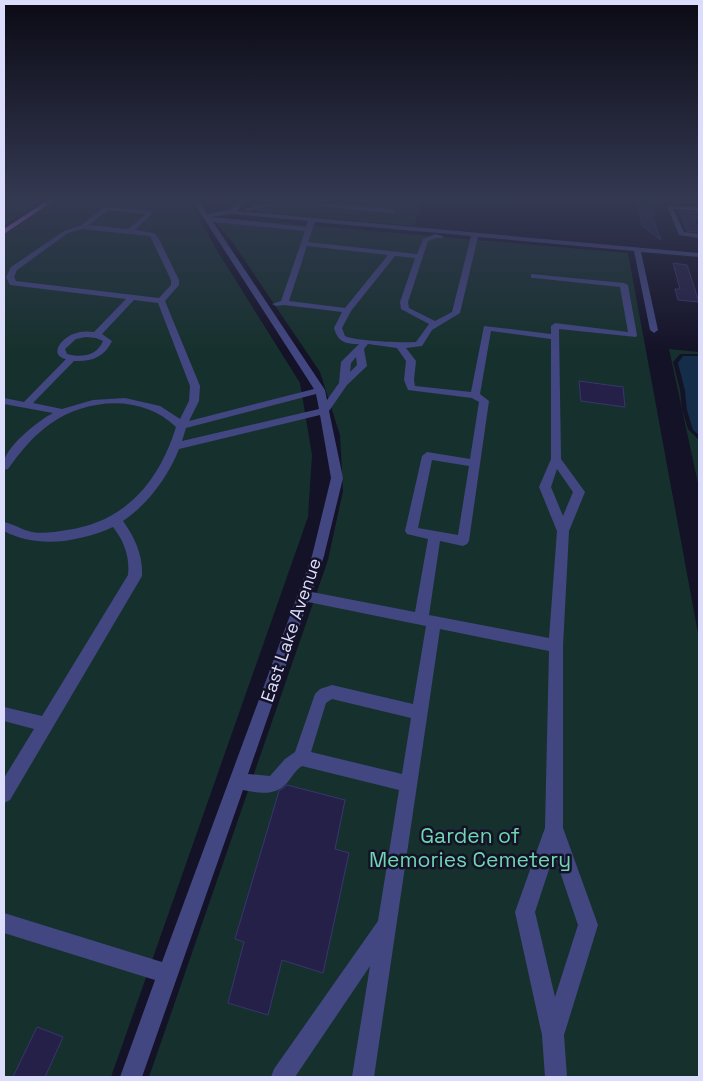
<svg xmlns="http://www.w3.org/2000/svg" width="703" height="1081" viewBox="0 0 703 1081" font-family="'Space Grotesk',sans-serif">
<rect width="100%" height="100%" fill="#141227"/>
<path fill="#16312d" d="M4 200H43L4 225Z
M56 200H189L216 249 300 383 312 455 308 517 111 1077H4V235Z
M246 200H424L414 226 260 212Z
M211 217 628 253 699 639V1077H149L328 560 343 491 340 435 320 372 233 243Z
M669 349 699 352V354H680L673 362 680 390 682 409 688 429 699 440V488Z"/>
<path fill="#142e4a" d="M683 356H699V435L693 430 687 410 685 391 678 363Z"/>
<path fill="#242047" stroke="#3a3471" d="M642 200H650L654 214H651L661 240 643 226 637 205Z
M680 211 699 213V218L693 217 699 232 687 231Z
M673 263 687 265 699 302 678 300 675 289H680Z
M579 381 623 387 625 407 581 401Z
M287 785 345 800 335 849 349 853 323 973 282 960 268 1015 228 1003 244 942 235 939 279 791Z
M37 1027 63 1037 45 1077H13Z"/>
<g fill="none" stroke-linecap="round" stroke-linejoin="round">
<path fill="#424782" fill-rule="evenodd" d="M192 200H198L207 214 230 210 241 200H247L237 211 699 253V257L641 252 658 330 654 333 650 330 634 251 478 237 460 313 432 330 422 346 406 348 416 361 414 380 415 386 471 392 484 326 551 334V326L555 323 628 332 620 287 534 278H531V274L624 283 628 285 637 335 636 337 559 329 561 459 585 492 569 531 563 646V828L598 925 564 1035 567 1077H545L542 1035 515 912 545 828 549 651 440 629 374 1077H352L370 966 295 1077H271L274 1069 378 921 399 790 302 766C294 771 291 779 285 785 274 796 257 793 243 790L142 1077H120L155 980 4 933V913L162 962 312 556 331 478 320 415 179 449C168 477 148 504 123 521 135 538 143 555 142 576L10 800 4 803V778L34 729 4 721V707L42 716 128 575C130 557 124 541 113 527 80 542 37 549 4 531V522C14 524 22 530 32 532 44 534 55 532 67 530 125 522 159 482 176 427 142 394 87 398 50 424 33 436 20 452 8 469L4 470C4 466 3 461 5 458 12 442 38 421 53 413L4 404V398L24 402 66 359C48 355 62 338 73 334 80 331 87 331 94 332L126 299 10 285 6 277 11 267 64 231 80 226 105 207 151 211V215L135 230 154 233 158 237 179 280V285L165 301 200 386 199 401 189 421 314 389ZM108 210 146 214 128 229 89 225ZM232 214 308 221 306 227 210 217ZM213 222 305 231 281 301 272 304 276 306 284 305 342 312 334 328C338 342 345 344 359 344L341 362 339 383 327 400 325 390ZM315 222 471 236 452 312 435 321 409 308 408 302 428 241 436 238H443V236L435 234 423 239 417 254 308 242ZM82 229 150 236 171 280V285L159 298 16 281 14 277 17 270 68 233ZM307 246 388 255 345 308 289 301ZM395 256 415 258 400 302 401 309 429 324 416 342C404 343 354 341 345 336L342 328 351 311ZM134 300 158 303 190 386 189 401 180 419 160 406 125 398 93 400 62 409 33 403 74 361C91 362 105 357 112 341L102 334ZM491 331 551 339V459L539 487 557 531 549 638 429 615 440 541 463 546 467 544 469 541 489 401 480 394ZM86 337 96 338 103 341C97 356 81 358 67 354L65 349 76 339ZM368 344 397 348 406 361 404 380 408 390 472 398 479 402 470 459 427 452 422 456 405 531 407 534 428 539 415 612 312 592 324 556 343 478 329 411 347 385 367 366 364 349ZM356 357 357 365 350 372 351 363ZM316 394 319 409 182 441 186 428ZM432 460 469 466 458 535 418 528ZM557 469 573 492 563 516 551 487ZM308 602 426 626 413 704 332 685 320 689 315 694 295 752 285 759 270 776 248 774ZM332 699 411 718 402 774 311 752 326 703ZM554 854 578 925 555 997 535 912Z
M282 200 392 209 395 211 392 213 286 203 247 211 244 209Z
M667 206 699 207V211L673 209 684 232 699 234V238L679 235Z"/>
<path fill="#b26df2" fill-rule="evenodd" d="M48 200H55L4 234V229Z"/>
</g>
<linearGradient id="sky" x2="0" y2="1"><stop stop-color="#0b0a15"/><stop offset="0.57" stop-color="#343952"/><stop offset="1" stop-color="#343952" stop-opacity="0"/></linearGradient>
<rect width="703" height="351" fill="url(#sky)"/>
<g text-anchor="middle" stroke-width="5" stroke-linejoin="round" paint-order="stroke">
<g font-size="18" fill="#dcdcfc" stroke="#141227">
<text transform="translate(291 630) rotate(-71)" y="6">East Lake Avenue</text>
</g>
<g font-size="21" fill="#6ed6b1" stroke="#141227">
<text x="470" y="843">Garden of<tspan x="470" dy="24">Memories Cemetery</tspan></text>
</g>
</g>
<rect width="703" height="1081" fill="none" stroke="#dcdcfc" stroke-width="10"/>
</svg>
